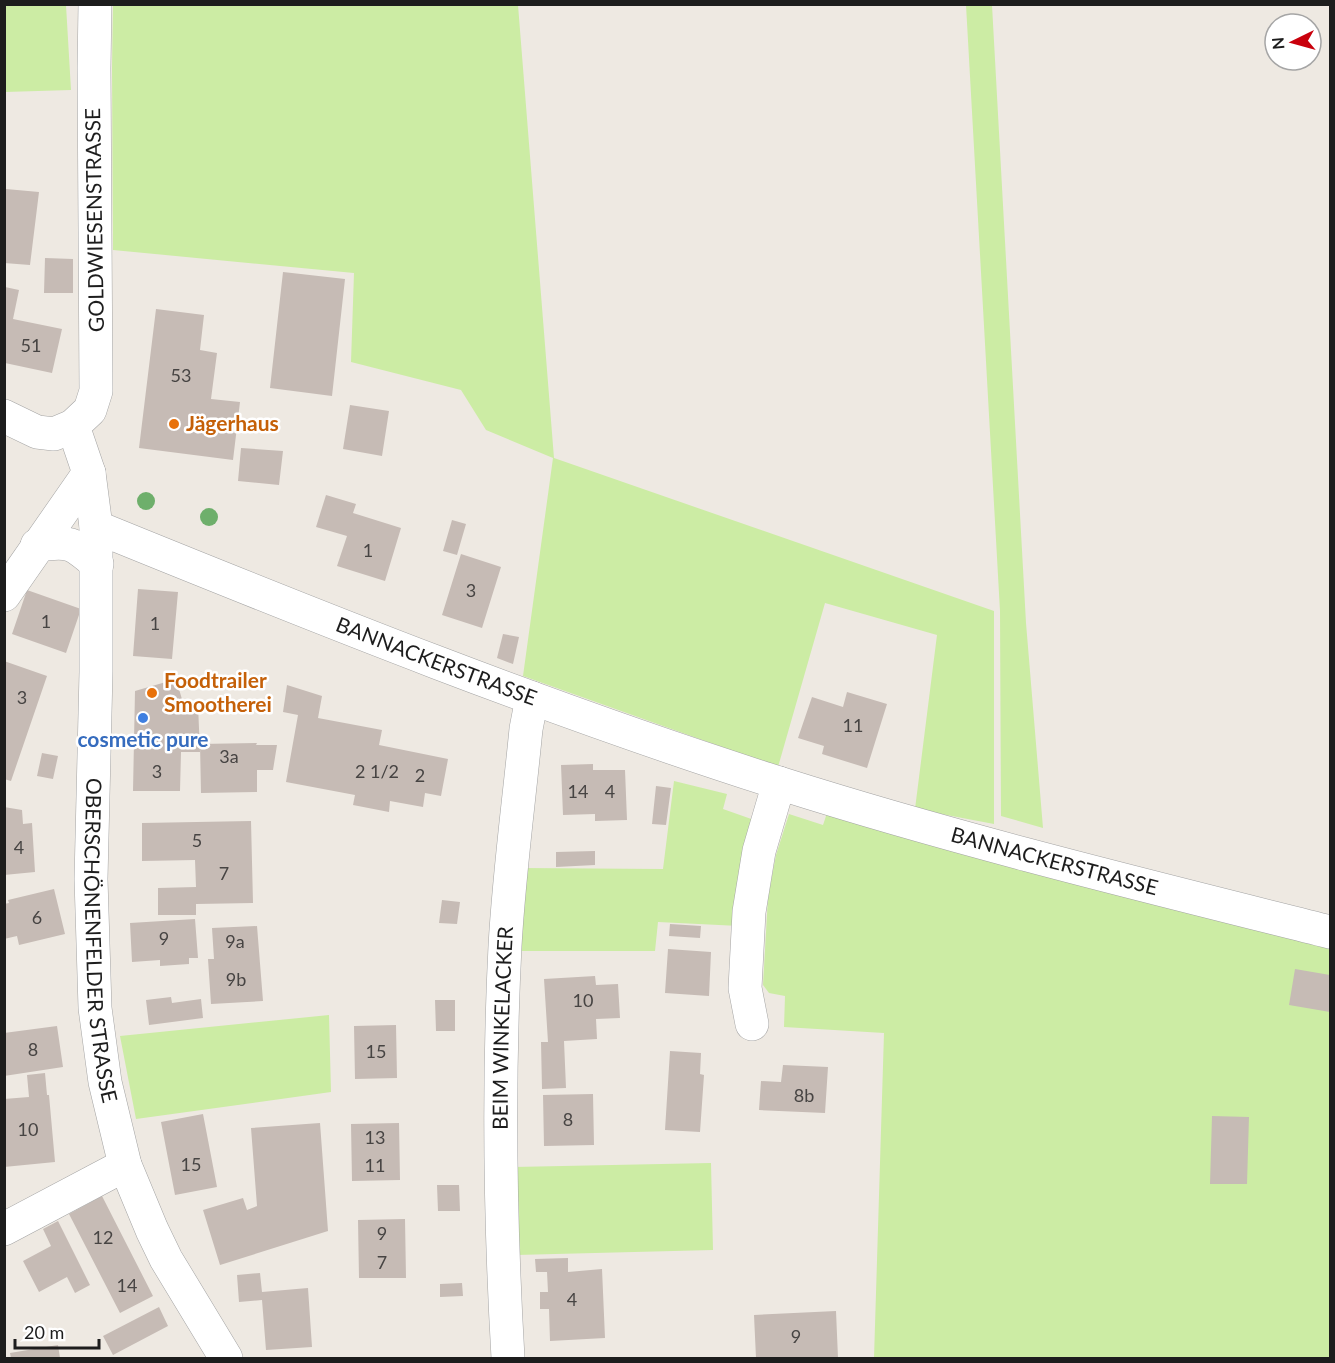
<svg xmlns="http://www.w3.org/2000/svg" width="1335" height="1363" viewBox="0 0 1335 1363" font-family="Lato,sans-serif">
<rect width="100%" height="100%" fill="#eee9e2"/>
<path fill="#cceca4" d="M4 5H66L71 90 5 92Z
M113 5H518L554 458 994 611V824L915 809 937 635 825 603 778 767 523 676 553 458 486 430 461 390 351 362 354 273 113 250 112 68Z
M966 5H992L1026 623 1043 828 1001 816 1000 611Z
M674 781 727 794 723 809 757 821 739 926 658 922 655 951H517L522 868 663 869Z
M829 807 1330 940V1358H874L884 1033 784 1027 785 996 769 993 763 985 768 897 776 855 789 814 823 825Z
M329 1015 331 1092 136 1119 120 1036Z
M711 1163 713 1250 516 1255 513 1167Z"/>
<path fill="#c6bbb5" d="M6 189 39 192 30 265 4 263Z
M45 258 73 259V293H44Z
M283 272 345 279 332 396 270 388Z
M5 287 19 290 13 319 62 329 52 373 5 363Z
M156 309 204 315 200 350 217 353 211 399 240 402 233 460 139 448Z
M350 405 389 411 382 456 343 449Z
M241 448 283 451 279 485 238 481Z
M326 495 356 504 353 513 401 528 385 581 337 566 347 536 316 527Z
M452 520 466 524 457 555 443 551Z
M461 554 501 567 482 628 442 615Z
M138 589 178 592 172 659 133 656Z
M27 590 81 609 66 653 12 634Z
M503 634 519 637 513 664 497 658Z
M4 661 47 676 11 781 4 779Z
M176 679 184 706 198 705 200 752H181L180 791H133L135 691Z
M287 685 322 696 318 718 382 730 379 745 448 759 441 796 425 793 423 807 390 801 389 812 353 805 355 795 286 782 298 715 283 712Z
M847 692 887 704 867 768 822 754 824 746 798 738 812 697 843 707Z
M257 743 256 745H277L273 770H257V792L201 793 200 744Z
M42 753 58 756 53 779 37 776Z
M593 764V770H625L627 820 595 821V814L563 815 561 765Z
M656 786 671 788 666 825 652 824Z
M4 807 22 810 23 824 32 823 35 872 4 875Z
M251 821 253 903 196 904V915H158V888L196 887 195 860 142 861V823Z
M595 851V865L556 867V852Z
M54 889 65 934 19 945 17 936 4 939V904L9 903 8 900Z
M442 900 460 902 457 924 439 923Z
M195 919 198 958H189V964L160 966V960L132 962 130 923Z
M670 924 701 926 700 938 669 936Z
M257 926 263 1001 211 1004 208 959H214L212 928Z
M668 949 711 952 709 996 665 993Z
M1295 969 1330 975V1012L1289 1005Z
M595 976 596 985 618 984 620 1018 596 1019 597 1039 564 1041 566 1088 542 1089 541 1042H548L544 979Z
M171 997 172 1003 201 999 203 1018 149 1025 146 1000Z
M435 1000H455V1031H436Z
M396 1025 397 1078 355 1079 354 1026Z
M57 1026 63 1067 4 1076V1033Z
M670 1051 701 1053 700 1074 704 1075 700 1132 665 1130Z
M783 1065 828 1067 825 1113 759 1110 761 1081 781 1082Z
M45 1073 47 1095H49L55 1162 4 1167V1099L29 1097 27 1075Z
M593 1094 594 1145 544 1146 543 1095Z
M203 1114 217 1187 175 1195 161 1122Z
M1212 1116 1249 1117 1247 1184H1210Z
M320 1123 328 1231 220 1265 203 1210 243 1198 247 1210 257 1206 251 1128Z
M399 1123 400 1180 352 1181 351 1124Z
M437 1185H459L460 1211H438Z
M102 1196 153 1296 120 1313 69 1214Z
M405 1219 406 1278H359L358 1220Z
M58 1221 90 1285 75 1293 67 1277 39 1292 23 1261 51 1246 43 1229Z
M568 1258V1272L602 1269 605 1338 550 1341 549 1309H540V1292H548L547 1272H536L535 1259Z
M260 1273 262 1292 308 1288 312 1347 266 1350 262 1300 239 1302 237 1275Z
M462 1283 463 1296 440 1297V1284Z
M159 1307 168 1326 113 1355 103 1336Z
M836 1311 838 1358H756L754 1315Z
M58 1345 60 1358H11L10 1353Z"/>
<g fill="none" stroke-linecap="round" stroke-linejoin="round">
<g stroke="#a4a4a4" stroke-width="34">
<g id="minor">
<path d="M4 416 37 432 54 434 73 426 90 410 96 391 94 68 95 4"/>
<path id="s1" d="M73 426 89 473 96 527V672L91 879 95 1008 105 1082 125 1165 152 1230 166 1259 226 1358"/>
<path id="s2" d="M96 527C322 619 549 710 782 784 962 841 1147 886 1330 932"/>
<path d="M37 545C70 541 72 542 97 564"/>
<path d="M4 595 89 473"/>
<path d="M752 1024 745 988 749 912 759 851 779 783"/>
<path d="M4 1229 125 1165"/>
<path id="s3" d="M508 1358C500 1221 498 1084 505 946 509 874 519 801 526 729L532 698"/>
</g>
</g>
<use href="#minor" stroke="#fff" stroke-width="33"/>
</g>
<g fill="#6eaf6b">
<circle cx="146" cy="501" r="9"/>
<circle cx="209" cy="517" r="9"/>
</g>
<g fill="#e8710a" stroke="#fff" stroke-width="2">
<circle cx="174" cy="424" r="6"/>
<circle cx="152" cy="693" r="6"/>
</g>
<circle fill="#3f7fe0" stroke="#fff" stroke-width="2" cx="143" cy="718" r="6"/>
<g text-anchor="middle" stroke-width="5" stroke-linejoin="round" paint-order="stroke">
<g font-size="18" fill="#474443">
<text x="31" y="352">51</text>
<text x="181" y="382">53</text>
<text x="368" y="557">1</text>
<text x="471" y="597">3</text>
<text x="46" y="628">1</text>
<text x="155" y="630">1</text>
<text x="22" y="704">3</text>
<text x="853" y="732">11</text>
<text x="229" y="763">3a</text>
<text x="157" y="778">3</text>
<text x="377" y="778">2 1/2</text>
<text x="420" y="782">2</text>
<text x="578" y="798">14</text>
<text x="610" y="798">4</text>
<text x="197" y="847">5</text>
<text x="19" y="854">4</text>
<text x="224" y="880">7</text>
<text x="37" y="924">6</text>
<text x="164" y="945">9</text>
<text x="235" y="948">9a</text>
<text x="236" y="986">9b</text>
<text x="583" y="1007">10</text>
<text x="33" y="1056">8</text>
<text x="376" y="1058">15</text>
<text x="804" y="1102">8b</text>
<text x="568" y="1126">8</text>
<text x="28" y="1136">10</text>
<text x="375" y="1144">13</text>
<text x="191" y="1171">15</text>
<text x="375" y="1172">11</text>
<text x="382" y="1240">9</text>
<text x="103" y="1244">12</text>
<text x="382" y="1269">7</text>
<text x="127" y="1292">14</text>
<text x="572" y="1306">4</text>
<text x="796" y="1343">9</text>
</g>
<g font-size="21" fill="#1d1d1d" stroke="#fff">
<text transform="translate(95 220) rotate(-91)" y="7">GOLDWIESENSTRASSE</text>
<text dy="7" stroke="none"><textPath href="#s2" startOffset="366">BANNACKERSTRASSE</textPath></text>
<text dy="7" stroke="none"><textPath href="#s2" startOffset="1016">BANNACKERSTRASSE</textPath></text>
<text dy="7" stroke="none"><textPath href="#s1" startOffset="518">OBERSCHÖNENFELDER STRASSE</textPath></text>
<text dy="7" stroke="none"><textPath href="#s3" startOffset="330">BEIM WINKELACKER</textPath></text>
</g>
<g font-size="21" font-weight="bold" fill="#c56008" stroke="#fff" text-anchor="start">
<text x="186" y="431">Jägerhaus</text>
<text x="164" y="688">Foodtrailer<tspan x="164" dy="24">Smootherei</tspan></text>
</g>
<g font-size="21" font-weight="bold" fill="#366cbe" stroke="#fff">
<text x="143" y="747">cosmetic pure</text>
</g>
</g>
<rect width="1335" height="1363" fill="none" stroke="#1d1d1d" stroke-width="12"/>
<g transform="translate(1293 42) rotate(265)"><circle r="28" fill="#ffffff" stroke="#a5a5a5" stroke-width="1.5"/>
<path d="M0-4.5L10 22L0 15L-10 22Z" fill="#c9000c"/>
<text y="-9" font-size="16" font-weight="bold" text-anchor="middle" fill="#1d1d1d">N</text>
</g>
<path d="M15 1339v9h84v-9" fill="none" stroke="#1d1d1d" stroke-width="3"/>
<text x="24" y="1339" font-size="18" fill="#1d1d1d" stroke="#ffffff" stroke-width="4.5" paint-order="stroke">20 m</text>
</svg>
